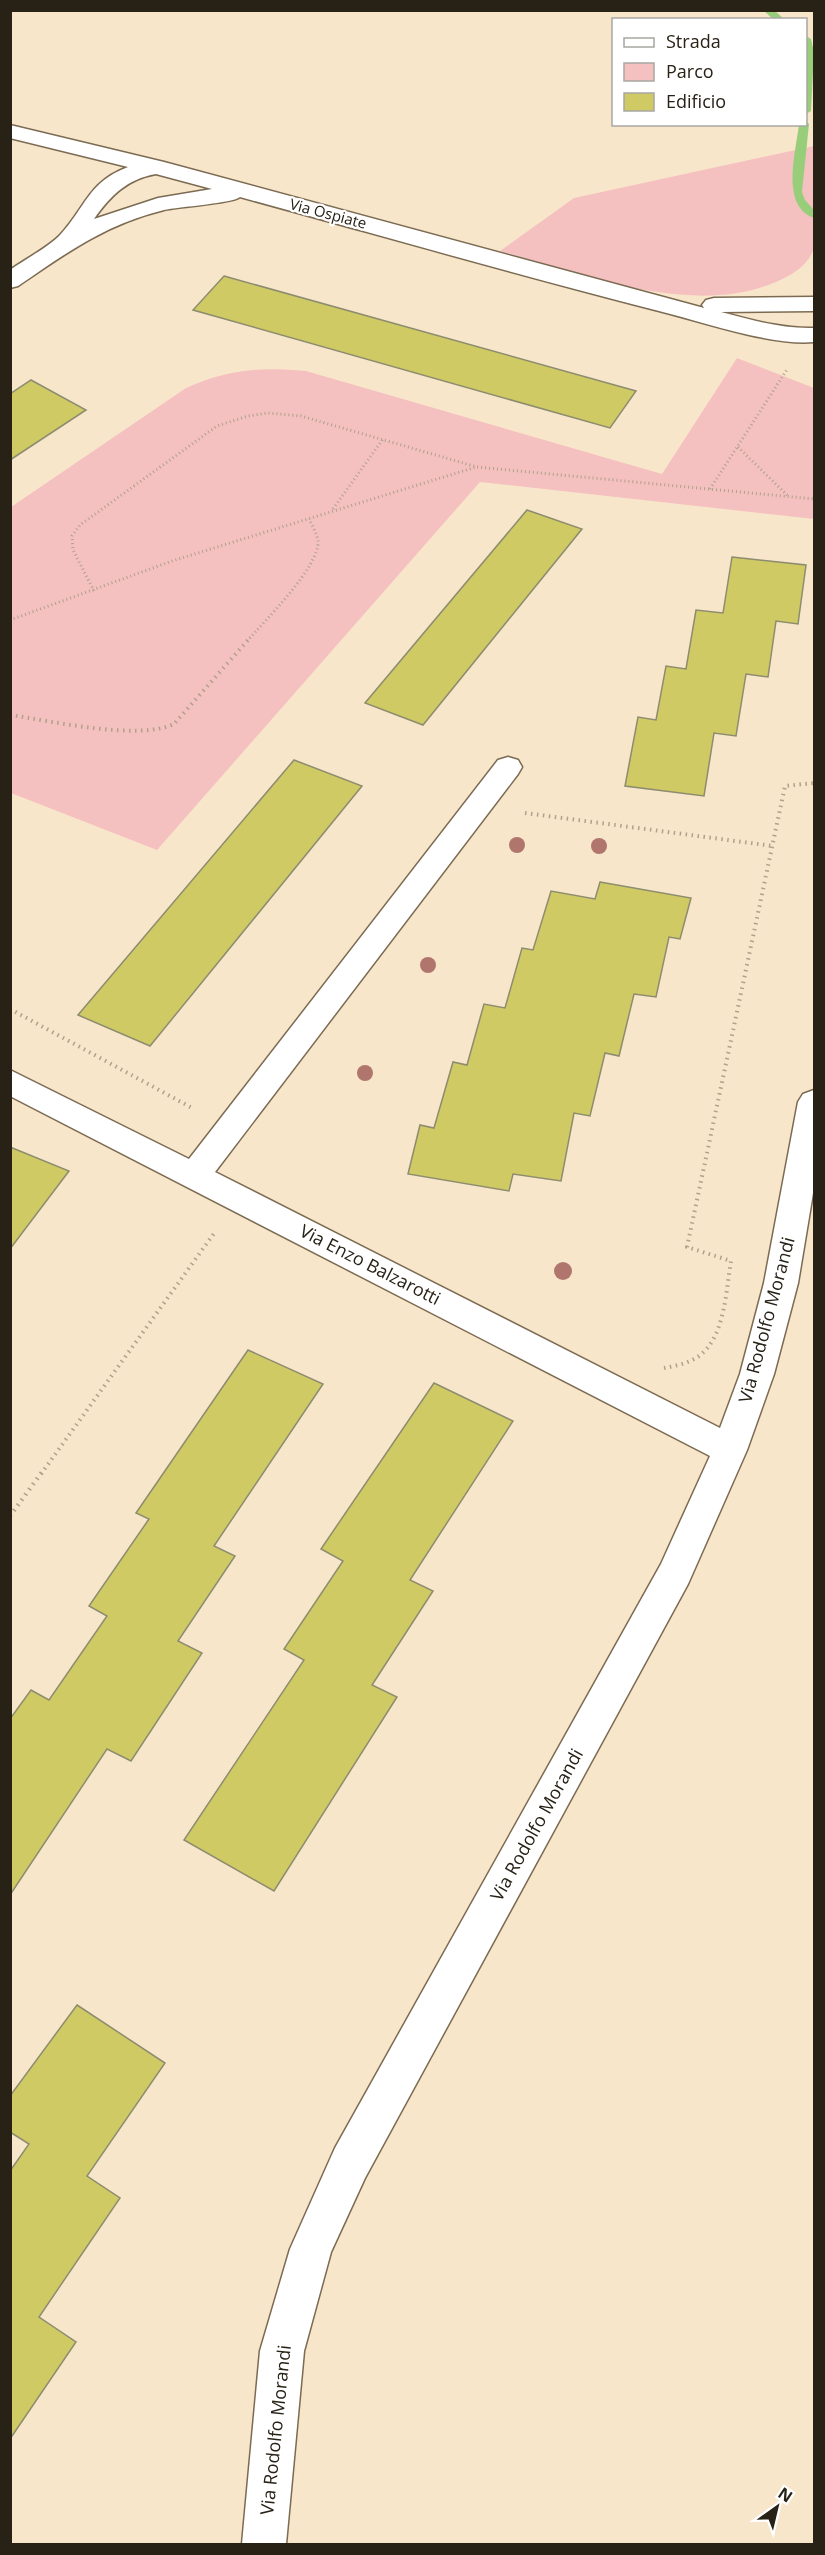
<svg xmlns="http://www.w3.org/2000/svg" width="825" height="2555" viewBox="0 0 825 2555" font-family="'Open Sans',sans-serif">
<rect width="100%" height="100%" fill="#f8e6ca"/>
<path fill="#f5c1c0" d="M814 146C815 165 819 237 813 251 806 267 792 275 776 282 692 318 584 274 500 251L574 198Z
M737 358 814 388V519L480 482 157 850 11 793V507L186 388C229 369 260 367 306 371L662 474Z"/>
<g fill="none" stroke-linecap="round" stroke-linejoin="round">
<path fill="#98ce7a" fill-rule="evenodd" d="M763 10H774L785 20H774Z
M806 36 811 39 814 52 811 111 806 114Z
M806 121 809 124 802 192 805 200 814 210V218C780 206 796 152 799 124H806Z"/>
</g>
<path fill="#cfca64" stroke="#8d8c6f" stroke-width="1.5" d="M224 276 636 391 610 428 193 310Z
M31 380 86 410 10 460V394Z
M527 510 582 529 423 725 365 703Z
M732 557 806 565 798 624 776 621 768 677 746 674 736 736 714 733 704 796 625 786 638 717 656 720 666 666 686 669 696 610 723 613Z
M294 760 362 786 150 1046 78 1015Z
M600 882 691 898 680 939 669 937 656 997 634 994 619 1056 605 1053 590 1116 574 1113 561 1181 513 1174 509 1191 408 1174 420 1125 434 1128 453 1062 467 1065 484 1004 505 1008 522 948 533 950 551 891 595 899Z
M10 1147 69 1171 10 1249Z
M248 1350 323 1384 214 1546 235 1556 178 1641 202 1653 131 1761 107 1749 10 1895V1719L31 1690 49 1700 107 1616 89 1606 149 1519 136 1513Z
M434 1383 513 1421 410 1580 433 1591 372 1685 397 1697 274 1891 184 1840 304 1660 284 1649 343 1561 321 1549Z
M77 2005 165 2063 87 2176 120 2198 39 2317 76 2342 10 2439V2171L29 2144 10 2132V2096Z"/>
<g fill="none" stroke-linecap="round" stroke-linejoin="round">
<g stroke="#7c6b53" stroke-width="3">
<path id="minor" d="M10 125 164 162 704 308 702 305 706 300 714 298 814 297V311L721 312C752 320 782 329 814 328V342C771 346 703 322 659 311 518 275 379 235 240 197 234 203 178 207 164 210 106 224 66 253 18 286L10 288V270C24 260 50 246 60 235 86 207 88 182 128 167L10 138ZM156 174 212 189 158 198 94 219C110 196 127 179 156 174Z
M508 757 518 760 522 767 518 774 215 1172 720 1428 740 1374 764 1283 798 1102 803 1094 814 1090V1187L798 1283 774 1374 747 1450 688 1584 365 2178 331 2252 304 2351 286 2544H242L260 2351 290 2249 335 2148 661 1564 710 1456 10 1096V1070L189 1159 498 760Z"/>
</g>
<path stroke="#afa18b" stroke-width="3" stroke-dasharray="1 3" stroke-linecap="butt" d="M738 447 788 496
M710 489 788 368
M333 509 383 439
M94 591 73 550 72 536 80 525 217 426 248 416 268 413 301 416 477 467 814 499
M10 620 172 561 476 467
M247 641C264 622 320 566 318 541 317 534 312 525 309 519"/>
<path stroke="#afa18b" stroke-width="4" stroke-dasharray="1.5 4.5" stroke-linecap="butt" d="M10 715C52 721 138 741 174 724L248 640
M525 813 773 846
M10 1009 194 1109
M664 1368C676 1366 689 1363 699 1356 725 1337 726 1290 731 1261L687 1247 785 786 814 783
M41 1474 215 1232"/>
<path stroke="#afa18b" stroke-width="4.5" stroke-dasharray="1.5 5" stroke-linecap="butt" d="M10 1516 42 1472"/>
<use href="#minor" fill="#fff" fill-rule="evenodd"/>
</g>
<g fill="#b0766e">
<circle cx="517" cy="845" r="8"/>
<circle cx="599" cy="846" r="8"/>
<circle cx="428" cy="965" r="8"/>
<circle cx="365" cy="1073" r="8"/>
<circle cx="563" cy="1271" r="9"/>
</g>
<g text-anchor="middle" stroke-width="4.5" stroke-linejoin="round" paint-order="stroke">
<g font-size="15" fill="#272116" stroke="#fff">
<text transform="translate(328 214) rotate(15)" y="5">Via Ospiate</text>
</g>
<g font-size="18" fill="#272116" stroke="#fff">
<text transform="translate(370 1265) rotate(27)" y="6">Via Enzo Balzarotti</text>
<text transform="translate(767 1320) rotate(-75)" y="6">Via Rodolfo Morandi</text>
<text transform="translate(537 1825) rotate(-61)" y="6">Via Rodolfo Morandi</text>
<text transform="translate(276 2430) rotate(-84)" y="6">Via Rodolfo Morandi</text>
</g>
</g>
<rect width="825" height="2555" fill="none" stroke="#272116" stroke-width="24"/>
<rect x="612" y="18" width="195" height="108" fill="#ffffff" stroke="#a9a6a2" stroke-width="1.5"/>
<rect x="624" y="38" width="30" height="9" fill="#ffffff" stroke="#a9a6a2" stroke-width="1.5"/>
<text x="666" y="48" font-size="18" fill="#272116">Strada</text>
<rect x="624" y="63" width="30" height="18" fill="#f5c1c0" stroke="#a9a6a2" stroke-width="1.5"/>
<text x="666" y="78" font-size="18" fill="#272116">Parco</text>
<rect x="624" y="93" width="30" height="18" fill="#cfca64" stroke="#a9a6a2" stroke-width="1.5"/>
<text x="666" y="108" font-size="18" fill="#272116">Edificio</text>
<g transform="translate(777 2507) rotate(34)" stroke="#ffffff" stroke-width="4.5" paint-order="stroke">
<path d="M0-4.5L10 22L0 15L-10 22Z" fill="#272116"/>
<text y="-9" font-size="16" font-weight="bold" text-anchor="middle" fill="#272116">N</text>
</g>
</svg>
